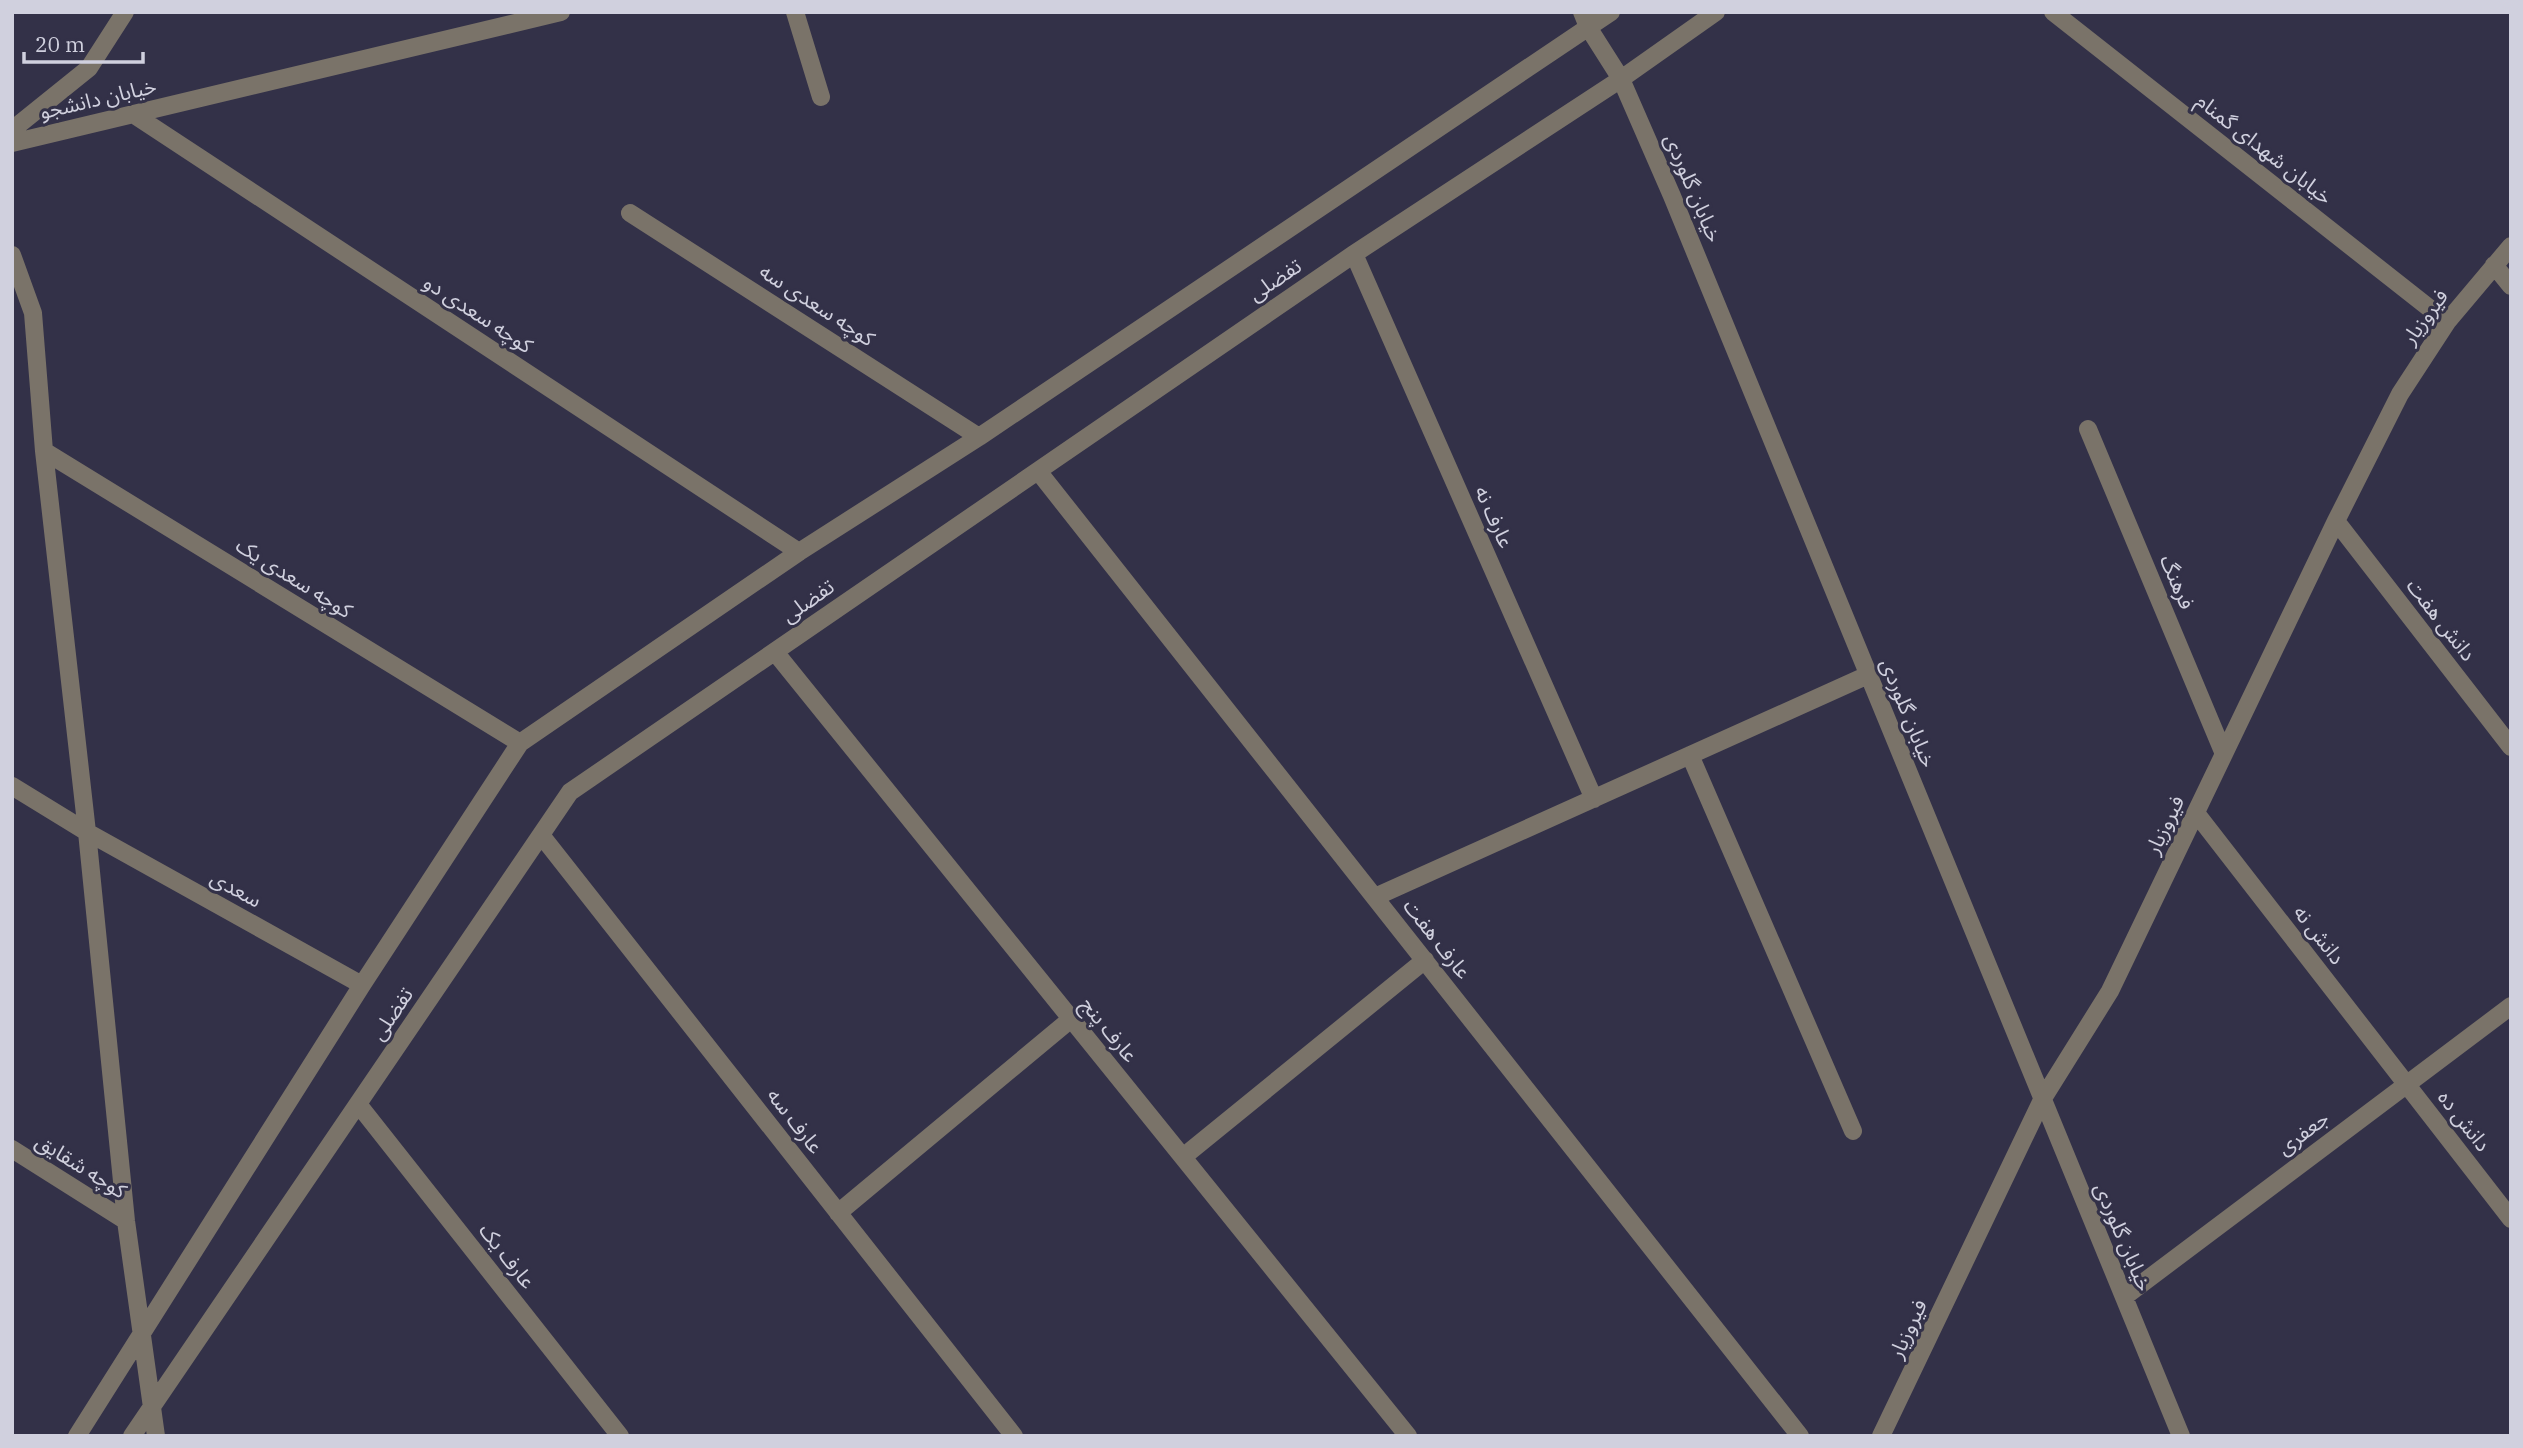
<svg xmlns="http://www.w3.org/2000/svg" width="2523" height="1448" viewBox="0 0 2523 1448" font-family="'IBM Plex Serif','Noto Sans Arabic',serif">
<rect width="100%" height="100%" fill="#333148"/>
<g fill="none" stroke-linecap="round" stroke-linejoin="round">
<path stroke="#7a7369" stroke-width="18" d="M795 12 821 97
M1582 12 1588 27 1621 79 1672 196 2181 1436
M2053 12 2447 322
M133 114 799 552
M12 130 89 68 125 12
M12 143 561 12
M630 213 979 437
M1354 254 1594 799
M12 255 33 313 44 451 87 832 126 1221 156 1436
M2494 265 2511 286
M2088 429 2224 754
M44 451 520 743
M1038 471 1800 1436
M2336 521 2511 747
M775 652 1408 1436
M1690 755 1853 1131
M12 786 87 832 362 985
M2196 813 2511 1219
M541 835 1014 1436
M1375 897 1868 675
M358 1104 620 1436
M12 1149 126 1221
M1183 1157 1425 960
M838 1213 1071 1019
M2124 1297 2511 1006
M77 1436 362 985 520 743 799 552 979 437 1611 12
M132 1436 570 792 1354 254 1621 79 1716 12
M1881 1436 2042 1100 2110 991 2336 521 2400 394 2447 322 2511 246"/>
</g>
<g text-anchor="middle" stroke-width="6" stroke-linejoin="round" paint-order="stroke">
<g font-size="21" fill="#d0d0de" stroke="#333148">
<text transform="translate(98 99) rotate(-13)" y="7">خیابان دانشجو</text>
<text transform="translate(2264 149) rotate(38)" y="7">خیابان شهدای گمنام</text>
<text transform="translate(1693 188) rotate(67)" y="7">خیابان گلوردی</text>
<text transform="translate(1275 280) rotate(-34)" y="7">تفضلی</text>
<text transform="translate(817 305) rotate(33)" y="7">کوچه سعدی سه</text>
<text transform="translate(478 314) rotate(33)" y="7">کوچه سعدی دو</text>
<text transform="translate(2425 317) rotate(-54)" y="7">فیروزیار</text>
<text transform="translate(1494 517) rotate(66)" y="7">عارف نه</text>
<text transform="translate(294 578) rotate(32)" y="7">کوچه سعدی یک</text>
<text transform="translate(2177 582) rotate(67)" y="7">فرهنگ</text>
<text transform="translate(808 601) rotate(-35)" y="7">تفضلی</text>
<text transform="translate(2441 620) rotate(52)" y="7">دانش هفت</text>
<text transform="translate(1908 713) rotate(68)" y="7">خیابان گلوردی</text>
<text transform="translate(2165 825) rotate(-64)" y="7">فیروزیار</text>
<text transform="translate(236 889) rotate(29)" y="7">سعدی</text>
<text transform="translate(2319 935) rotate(52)" y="7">دانش نه</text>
<text transform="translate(1437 939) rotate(52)" y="7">عارف هفت</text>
<text transform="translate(392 1014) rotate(-56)" y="7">تفضلی</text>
<text transform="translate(1109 1030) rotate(51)" y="7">عارف پنج</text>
<text transform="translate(795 1121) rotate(52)" y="7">عارف سه</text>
<text transform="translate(2464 1121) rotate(52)" y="7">دانش ده</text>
<text transform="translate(2303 1133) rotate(-37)" y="7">جعفری</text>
<text transform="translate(81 1166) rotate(32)" y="7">کوچه شقایق</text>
<text transform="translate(2123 1237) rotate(67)" y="7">خیابان گلوردی</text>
<text transform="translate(507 1256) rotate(52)" y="7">عارف یک</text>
<text transform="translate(1908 1329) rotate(-65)" y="7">فیروزیار</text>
</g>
</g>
<rect width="2523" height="1448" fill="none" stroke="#d0d0de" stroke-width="28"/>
<path d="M24 52v10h119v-10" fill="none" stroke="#d0d0de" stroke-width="3.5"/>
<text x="35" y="52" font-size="21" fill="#d0d0de" stroke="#333148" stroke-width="5" paint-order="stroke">20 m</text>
</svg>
